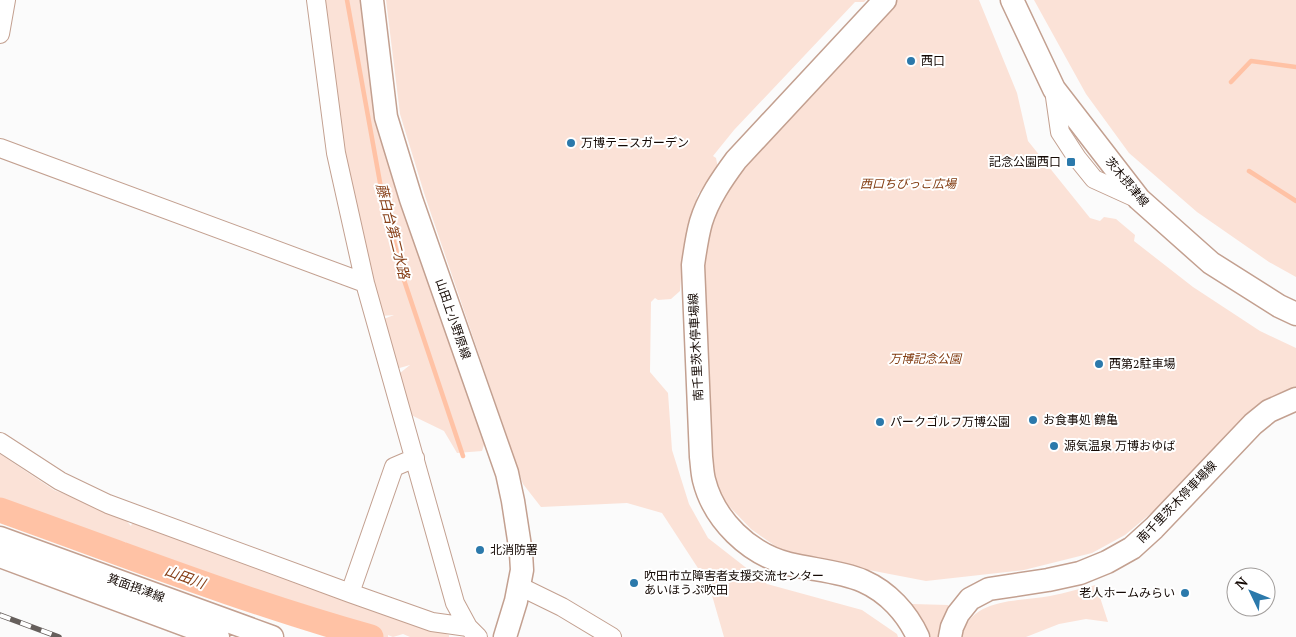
<svg xmlns="http://www.w3.org/2000/svg" width="1296" height="637" viewBox="0 0 1296 637" font-family="'PT Serif','Noto Sans JP',serif">
<rect width="100%" height="100%" fill="#fbfbfb"/>
<path fill="#fbe2d7" d="M324 0H363L488 432 482 451 457 453 444 431 411 415 400 373 410 365 396 369 381 320 394 315 381 316 343 153Z
M386 0H866L864 2H855L734 130 713 156 716 158 718 168 698 194 684 243 680 291 671 299 658 300 655 298 651 302 650 372 668 393 672 450 689 504 708 538 767 584 862 610 897 634 898 637H724L709 585 662 513 627 503 541 507 523 484 425 196 400 114Z
M891 0H979L1017 93 1028 141 1090 218 1100 221 1104 217 1116 219 1135 235 1134 241 1193 287 1260 331 1296 348V387L1256 410 1235 427 1174 489V491L1154 513 1150 514 1125 535 1092 553 1024 570 926 581 822 561 778 548 751 529 725 502 714 477 704 273 706 245 717 208 739 171Z
M1034 0H1296V277L1269 262 1197 212 1129 153 1086 94Z
M0 454 54 490 123 517 131 526 133 521 449 635V637H410L403 634 393 637 388 635V637H331L326 630 334 620 373 631 224 582 125 546 126 542 111 541 0 500Z
M1096 585 1108 622 1086 619 1059 624 1026 637H962C970 597 1019 602 1050 596 1066 593 1081 588 1096 585Z
M912 604 948 605 950 610 940 637H928L912 609Z"/>
<g fill="none" stroke-linecap="round" stroke-linejoin="round">
<path stroke="#ffc2a5" stroke-width="4.5" d="M347 0 381 188 402 274 463 456
M1231 82 1251 61 1296 67
M1249 171 1296 201"/>
<path stroke="#ffc2a5" stroke-width="25" d="M0 510C123 554 245 602 371 637"/>
<g stroke="#c3a090" stroke-width="20">
<path id="minor" d="M316 0 336 153 365 283 455 603 468 627 478 637
M0 34 6 0
M1054 90 1060 132 1077 158 1094 179 1138 199
M0 148 365 283
M0 442 60 481 108 504 350 593 432 622 468 627
M519 586 562 607 612 637
M350 593 394 467 415 458"/>
</g>
<g stroke="#c3a090" stroke-width="25">
<path id="major" d="M372 0 386 117 411 199 507 473 513 501 521 553 522 570 516 601 505 637
M885 0 736 160C722 179 708 199 701 222 697 236 695 251 693 265L701 457C702 464 702 472 704 480 714 520 749 554 789 564 813 570 840 571 863 581 888 592 907 613 918 637
M1012 0 1054 89 1139 199 1211 263 1279 306 1296 314
M0 538 272 637
M0 556 218 637
M950 637 952 627 958 614 970 599 989 589 1048 580 1080 573 1107 562 1132 548 1154 528 1253 424 1269 411 1296 399"/>
</g>
<use href="#minor" stroke="#fff" stroke-width="18"/>
<use href="#major" stroke="#fff" stroke-width="22"/>
<g stroke="#665f5c" stroke-width="5.5">
<path id="rail" d="M0 615 59 637"/>
</g>
<use href="#rail" stroke="#fff" stroke-width="4" stroke-dasharray="11" stroke-linecap="butt"/>
</g>
<g fill="#2b79ab" stroke="#fff" stroke-width="2">
<circle cx="911" cy="61" r="5"/>
<circle cx="571" cy="143" r="5"/>
<rect x="1066" y="157" width="10" height="10" rx="2.5"/>
<circle cx="1099" cy="364" r="5"/>
<circle cx="1033" cy="420" r="5"/>
<circle cx="880" cy="422" r="5"/>
<circle cx="1054" cy="446" r="5"/>
<circle cx="480" cy="550" r="5"/>
<circle cx="634" cy="583" r="5"/>
<circle cx="1185" cy="593" r="5"/>
</g>
<g text-anchor="middle" stroke-width="4" stroke-linejoin="round" paint-order="stroke">
<g font-size="12" fill="#140904" stroke="#fff" text-anchor="start">
<text x="921" y="65">西口</text>
<text x="581" y="147">万博テニスガーデン</text>
<text x="1061" y="166" text-anchor="end">記念公園西口</text>
<text x="1109" y="368">西第2駐車場</text>
<text x="1043" y="424">お食事処 鶴亀</text>
<text x="890" y="426">パークゴルフ万博公園</text>
<text x="1064" y="450">源気温泉 万博おゆば</text>
<text x="490" y="554">北消防署</text>
<text x="644" y="580">吹田市立障害者支援交流センター<tspan x="644" dy="14">あいほうぷ吹田</tspan></text>
<text x="1175" y="597" text-anchor="end">老人ホームみらい</text>
</g>
<g font-size="12" fill="#140904" stroke="#fff">
<text transform="translate(1127 182) rotate(50)" y="4">茨木摂津線</text>
<text transform="translate(453 319) rotate(71)" y="4">山田上小野原線</text>
<text transform="translate(696 347) rotate(-93)" y="4">南千里茨木停車場線</text>
<text transform="translate(1177 502) rotate(-46)" y="4">南千里茨木停車場線</text>
<text transform="translate(136 588) rotate(20)" y="4">箕面摂津線</text>
</g>
<g font-size="12" font-style="italic" fill="#803a0f" stroke="#fff">
<text x="908" y="188">西口ちびっこ広場</text>
<text x="925" y="363">万博記念公園</text>
</g>
<g font-size="14" font-style="italic" fill="#873f17" stroke="#fff">
<text transform="translate(393 231) rotate(76)" y="5">藤白台第二水路</text>
<text transform="translate(185 577) rotate(20)" y="5">山田川</text>
</g>
</g>
<g transform="translate(1251 592) rotate(313)"><circle r="24" fill="#ffffff" stroke="#a19d9b"/>
<path d="M0-4L9 19L0 12L-9 19Z" fill="#2b79ab"/>
<text y="-8" font-size="14" font-weight="bold" text-anchor="middle" fill="#140904">N</text>
</g>
</svg>
